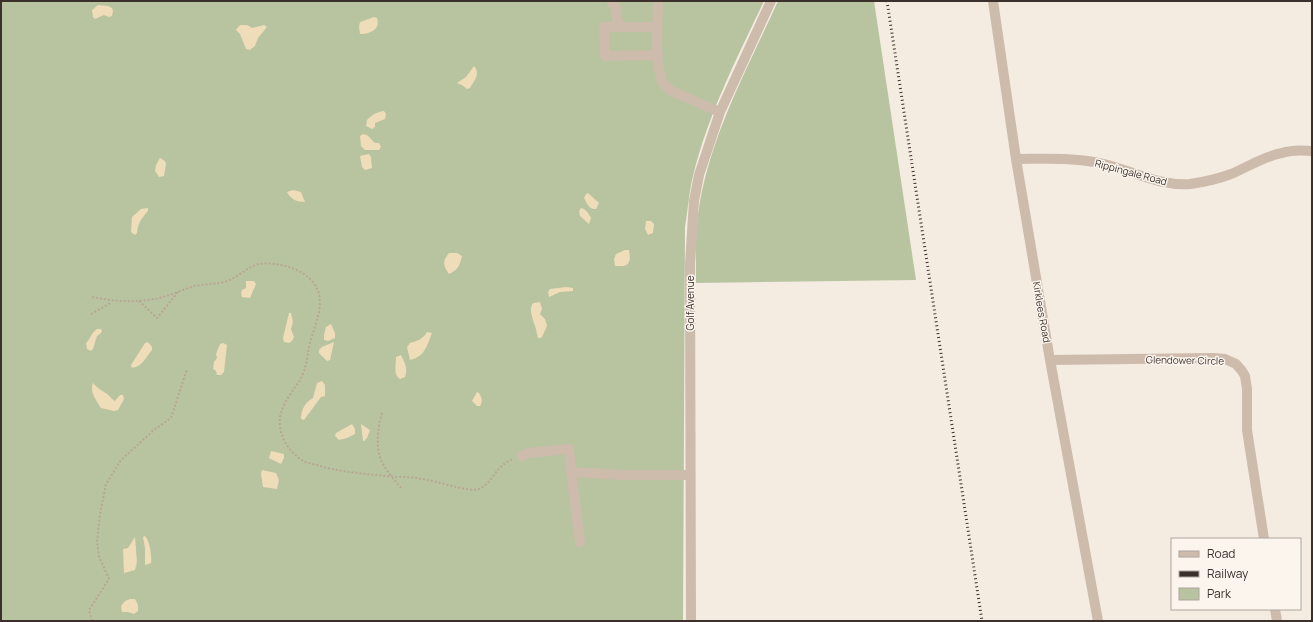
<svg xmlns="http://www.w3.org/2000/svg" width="1313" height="622" viewBox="0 0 1313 622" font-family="Manrope,sans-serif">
<rect width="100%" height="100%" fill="#f4ebe1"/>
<path fill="#b8c4a0" d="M1 1H764C737 58 708 114 693 176 689 192 688 210 685 227L683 621H1Z
M778 1H874L916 280 696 283C696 260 695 238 698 215 708 139 747 70 778 1Z"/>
<path fill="#efdcb8" d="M98 5 108 6 112 8 113 11 112 16 109 17 104 15 95 19 93 17 92 10Z
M374 17 377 18C381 29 370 34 360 34L359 27 360 22Z
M240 25H247L252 28 264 25 267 27 258 38 255 46 250 50 246 49 240 34 236 30Z
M474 66C481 74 474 81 470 88L467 89 462 85 457 83 466 77Z
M384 111 386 114 385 119 375 123V127L372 129 366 126 367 120C372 115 376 112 384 111Z
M363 134 367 135 375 143H379L381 147 379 150H365L361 146 360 136Z
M369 154 371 157 372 168 365 170 362 167 360 156Z
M160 158 165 161 166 164 164 176 159 177 155 171 156 165Z
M293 190 301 192 305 202C296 202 291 199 287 192Z
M588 193 599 203 596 209C589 210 587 203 584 198L586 194Z
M148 208V211C141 219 138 223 137 233L135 235 131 232 132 217 141 209Z
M581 208C586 209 589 214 591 218L589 224 580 216 579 211Z
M646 221H651L654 224 653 233 648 235 645 229Z
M625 250H629L630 259 628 264 624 266H615L614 259 616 254Z
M449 253H457L462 256C460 265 458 270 449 274 443 265 442 262 449 253Z
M246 281H254L256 284 250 298 242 297 241 293 242 290 246 288Z
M566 287 573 288V291L560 292 549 297 548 292 550 289Z
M540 302 542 309 540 314 545 319 547 326 542 337 540 338H538L537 334C536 325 527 311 533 303Z
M289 313H291L293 322 291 329 294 337 292 341 289 343 284 342 283 338Z
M331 324 335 333V338L328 341 324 340V335L326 327Z
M97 329H100L102 330 101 333 97 336 93 349 91 351 87 349 86 343C91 338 91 333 97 329Z
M427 332 432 333C429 340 426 352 419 356 417 358 413 359 410 360L407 347 410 343C417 341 423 339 427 332Z
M148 342 152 347V350C145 358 143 366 132 368L131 365 145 343Z
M334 342 330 360 327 361 319 353V350L322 347Z
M223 343 227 345 224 372 221 375H217L216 371 213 369 214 362 217 358 216 354 220 344Z
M401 355C405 363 408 369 405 377L400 379C393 374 396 366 396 357Z
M322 381 325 385V396L321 397 304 420 301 419C301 410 305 402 313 398L317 383Z
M93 383C97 388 101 390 107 394 110 396 111 399 115 401L120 395H123L124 399 118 410 114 411 101 408C97 401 89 392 93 383Z
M477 392 479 393C482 398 483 401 480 406H477L472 401Z
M352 424 355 429V434L347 438 339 440 335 436 336 433Z
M361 424 370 430 367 438 364 441H363Z
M271 451 284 454V458L281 464 269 458Z
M262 470 276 473 279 480 277 489 263 487 261 474Z
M145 536C150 541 152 557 151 563L145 565V548L143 537Z
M135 537 137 562 135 570 124 573 123 549 128 548Z
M130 599H135L138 605V611L134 614 128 612H122L121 606 125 601Z"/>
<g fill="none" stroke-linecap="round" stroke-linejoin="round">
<path stroke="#b9a596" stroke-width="2" stroke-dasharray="2 2" stroke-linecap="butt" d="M92 297C112 301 133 303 154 299 167 297 179 291 191 287 204 283 219 285 230 280 240 275 249 266 259 264 273 262 292 266 304 274 331 293 317 317 310 343 307 355 307 366 301 378 294 391 282 402 280 418 278 435 288 451 302 460 306 463 312 464 317 465 343 473 369 474 395 477 404 477 413 477 422 479 434 480 470 493 479 489 494 482 495 465 514 459
M139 301 157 318 178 292
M91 314 112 302
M382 413C378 426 376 444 380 457 383 468 394 479 401 488
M92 621 89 610 109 579 99 556 97 541 100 514 106 484 121 460 154 430 171 418 187 369"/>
<path stroke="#cdbbac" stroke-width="10" d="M611 1 616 8 618 27
M658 1 657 47 658 65 662 82 671 91 720 112
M993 1 1016 159 1050 360 1098 621
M657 27H604L605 56 658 55
M1016 159C1045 159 1076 157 1104 164 1134 171 1158 186 1190 184 1204 182 1218 179 1231 174 1248 167 1264 156 1282 153 1291 150 1302 150 1312 151
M1050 360 1213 358 1225 359 1236 364 1242 371 1245 376 1247 389V430L1264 539
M522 456 528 453 569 449 571 472
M580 542 571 472 622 475H690
M1275 609 1277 621
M691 621 690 264 694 201 699 175 720 112 771 1"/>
<path stroke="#3b302b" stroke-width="3" stroke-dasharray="1 3" stroke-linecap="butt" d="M887 1 982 621"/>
</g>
<g text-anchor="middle" stroke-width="3" stroke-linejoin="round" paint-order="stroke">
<g font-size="10" fill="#3b302b" stroke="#fbf5ee">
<text transform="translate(1131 172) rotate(15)" y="4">Rippingale Road</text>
<text transform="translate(690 303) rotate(-90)" y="4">Golf Avenue</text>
<text transform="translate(1042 312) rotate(80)" y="4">Kirklees Road</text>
<text transform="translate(1185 360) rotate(1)" y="4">Glendower Circle</text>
</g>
</g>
<rect width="1313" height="622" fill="none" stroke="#3b302b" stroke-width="4"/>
<rect x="1171" y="538" width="130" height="72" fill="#fbf5ee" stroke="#aea6a0"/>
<rect x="1179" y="551" width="20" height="6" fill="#cdbbac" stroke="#aea6a0"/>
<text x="1207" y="558" font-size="12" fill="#3b302b">Road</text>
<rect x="1179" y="571" width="20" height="6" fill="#3b302b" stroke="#aea6a0"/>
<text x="1207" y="578" font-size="12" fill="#3b302b">Railway</text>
<rect x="1179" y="588" width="20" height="12" fill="#b8c4a0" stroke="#aea6a0"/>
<text x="1207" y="598" font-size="12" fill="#3b302b">Park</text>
</svg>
